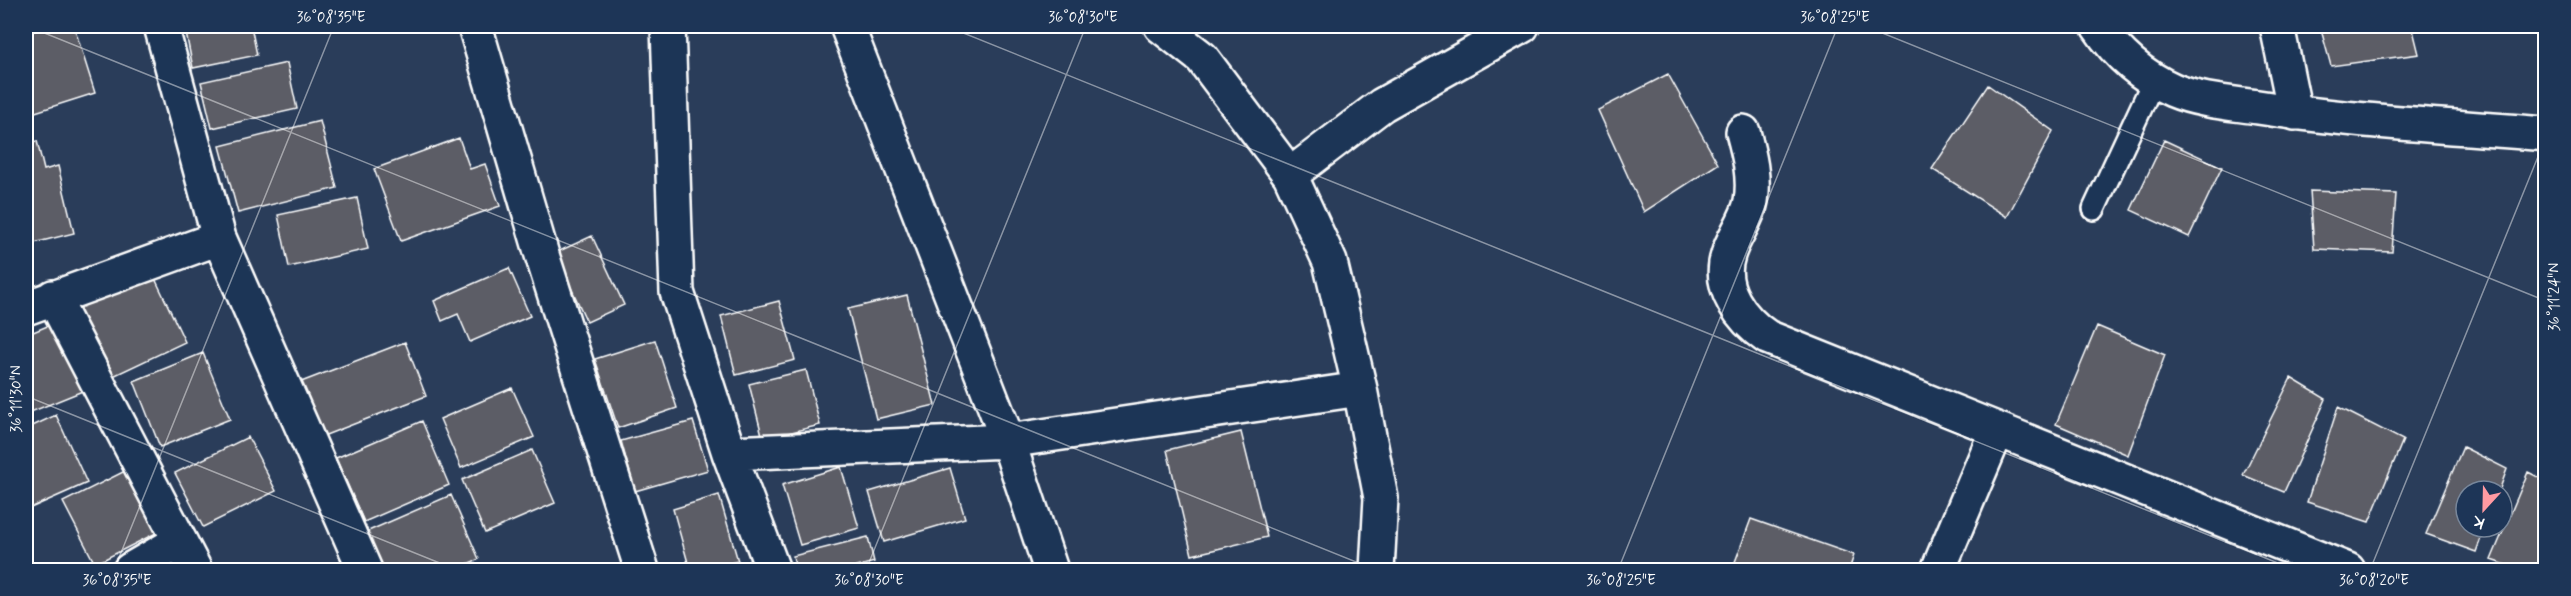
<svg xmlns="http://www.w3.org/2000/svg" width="2571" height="596" viewBox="0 0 2571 596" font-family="Mynerve,sans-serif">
<rect width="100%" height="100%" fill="#2a3d5a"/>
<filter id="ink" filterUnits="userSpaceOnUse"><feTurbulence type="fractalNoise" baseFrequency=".0167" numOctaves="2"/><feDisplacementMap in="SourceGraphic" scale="12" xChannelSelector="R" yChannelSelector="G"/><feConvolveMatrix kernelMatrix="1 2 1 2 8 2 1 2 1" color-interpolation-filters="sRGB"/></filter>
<g filter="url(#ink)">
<path fill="#5c5d66" stroke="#fff" stroke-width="1.5" d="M51 26H74L95 93 26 115V33Z
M221 26H251L257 55 193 68 186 33Z
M2320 26H2412L2419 54 2331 66Z
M287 63 297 109 212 128 201 82Z
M1668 74 1718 164 1644 212 1598 110Z
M1988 85 2053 131 2007 217 1932 169Z
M320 121 337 188 238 213 220 146Z
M459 138 470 169 485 164 500 206 401 241 374 169Z
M2164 140 2222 167 2189 237 2131 210Z
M37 141 44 170 58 166 74 233 26 245V144Z
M2310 191 2396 194 2392 252 2314 249Z
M357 198 368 249 289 267 278 215Z
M592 236 624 305 587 322 555 253Z
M509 268 530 316 470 342 458 314 442 321 434 301Z
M151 270 185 342 109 378 74 305Z
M907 295 935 405 876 419 848 309Z
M779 301 795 360 736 375 721 316Z
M57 322 85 390 26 414V335Z
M2097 326 2165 355 2128 455 2056 424Z
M655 340 677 408 618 428 595 359Z
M405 342 426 396 318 438 296 384Z
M203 353 230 419 160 447 134 381Z
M806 370 820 425 763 439 749 384Z
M2291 378 2326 399 2284 492 2243 475Z
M512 388 534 437 461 468 440 419Z
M2338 407 2403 440 2369 522 2307 502Z
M56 415 87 483 26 510V429Z
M422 421 449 485 364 522 336 458Z
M693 421 708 470 635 491 621 441Z
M1241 432 1267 537 1192 555 1167 450Z
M248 437 276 491 203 527 175 473Z
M2463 447 2507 469 2499 491H2466V527H2485L2476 552 2426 534Z
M532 450 555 503 485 533 462 480Z
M841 467 859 528 800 545 782 485Z
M131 468 162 530 95 564 63 502Z
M950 468 965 518 884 542 869 492Z
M2528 472 2546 481V570H2521L2491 560Z
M451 495 479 559 453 570H372L357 536Z
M719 495 738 561 703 570H690L673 509Z
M1751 519 1854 555 1849 570H1732Z
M868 537 874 562 856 567 857 570H796L793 556Z"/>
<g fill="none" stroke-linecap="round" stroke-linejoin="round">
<g stroke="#fff" stroke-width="26">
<path id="service" d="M2094 209 2154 80"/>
</g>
<g stroke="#fff" stroke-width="38">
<path id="minor" d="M161 26 219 238 365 570
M475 26 542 255 642 570
M668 26 677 292 729 453 773 570
M847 26 1008 441 1051 570
M1161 26 1202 58 1290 175 1330 262 1360 389 1381 498 1377 570
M2098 26C2117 54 2141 76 2173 90 2199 101 2230 103 2258 107 2353 122 2450 126 2546 134
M2277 26 2295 113
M1743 132C1749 154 1755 178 1751 201 1748 219 1733 237 1728 255 1717 288 1742 320 1767 337L2348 570
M1290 175 1382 105 1522 26
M53 297 195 570
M26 308 219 238
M729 453 1008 441 1360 389
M130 570 180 541
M1938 570 1997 430"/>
</g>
<use href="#service" stroke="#1d3557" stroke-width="21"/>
<use href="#minor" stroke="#1d3557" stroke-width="33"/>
</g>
</g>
<path fill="none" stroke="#fff" stroke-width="1.5" stroke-opacity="0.45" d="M27 26 1376 570M946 26 2295 570M1865 26 2546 301M26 396 457 570M114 570 334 26M866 570 1086 26M1618 570 1838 26M2370 570 2546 137"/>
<rect width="2571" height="596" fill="none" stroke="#1d3557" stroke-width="66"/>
<g transform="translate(2484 509) rotate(202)"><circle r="28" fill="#1d3557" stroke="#77869a" stroke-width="1.5"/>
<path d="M0-4.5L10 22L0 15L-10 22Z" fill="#ff9aa2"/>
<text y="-9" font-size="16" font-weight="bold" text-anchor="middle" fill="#ffffff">K</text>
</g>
<rect x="33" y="33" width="2505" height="530" fill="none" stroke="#fff" stroke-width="2"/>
<g font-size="15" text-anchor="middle" fill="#fff">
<text x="331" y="22">36°08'35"E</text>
<text x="1083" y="22">36°08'30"E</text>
<text x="1835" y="22">36°08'25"E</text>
<text transform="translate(2554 297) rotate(-90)" y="5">36°11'24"N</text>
<text transform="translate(16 399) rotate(-90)" y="5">36°11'30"N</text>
<text x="117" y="585">36°08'35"E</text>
<text x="869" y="585">36°08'30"E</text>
<text x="1621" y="585">36°08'25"E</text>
<text x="2374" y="585">36°08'20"E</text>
</g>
</svg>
